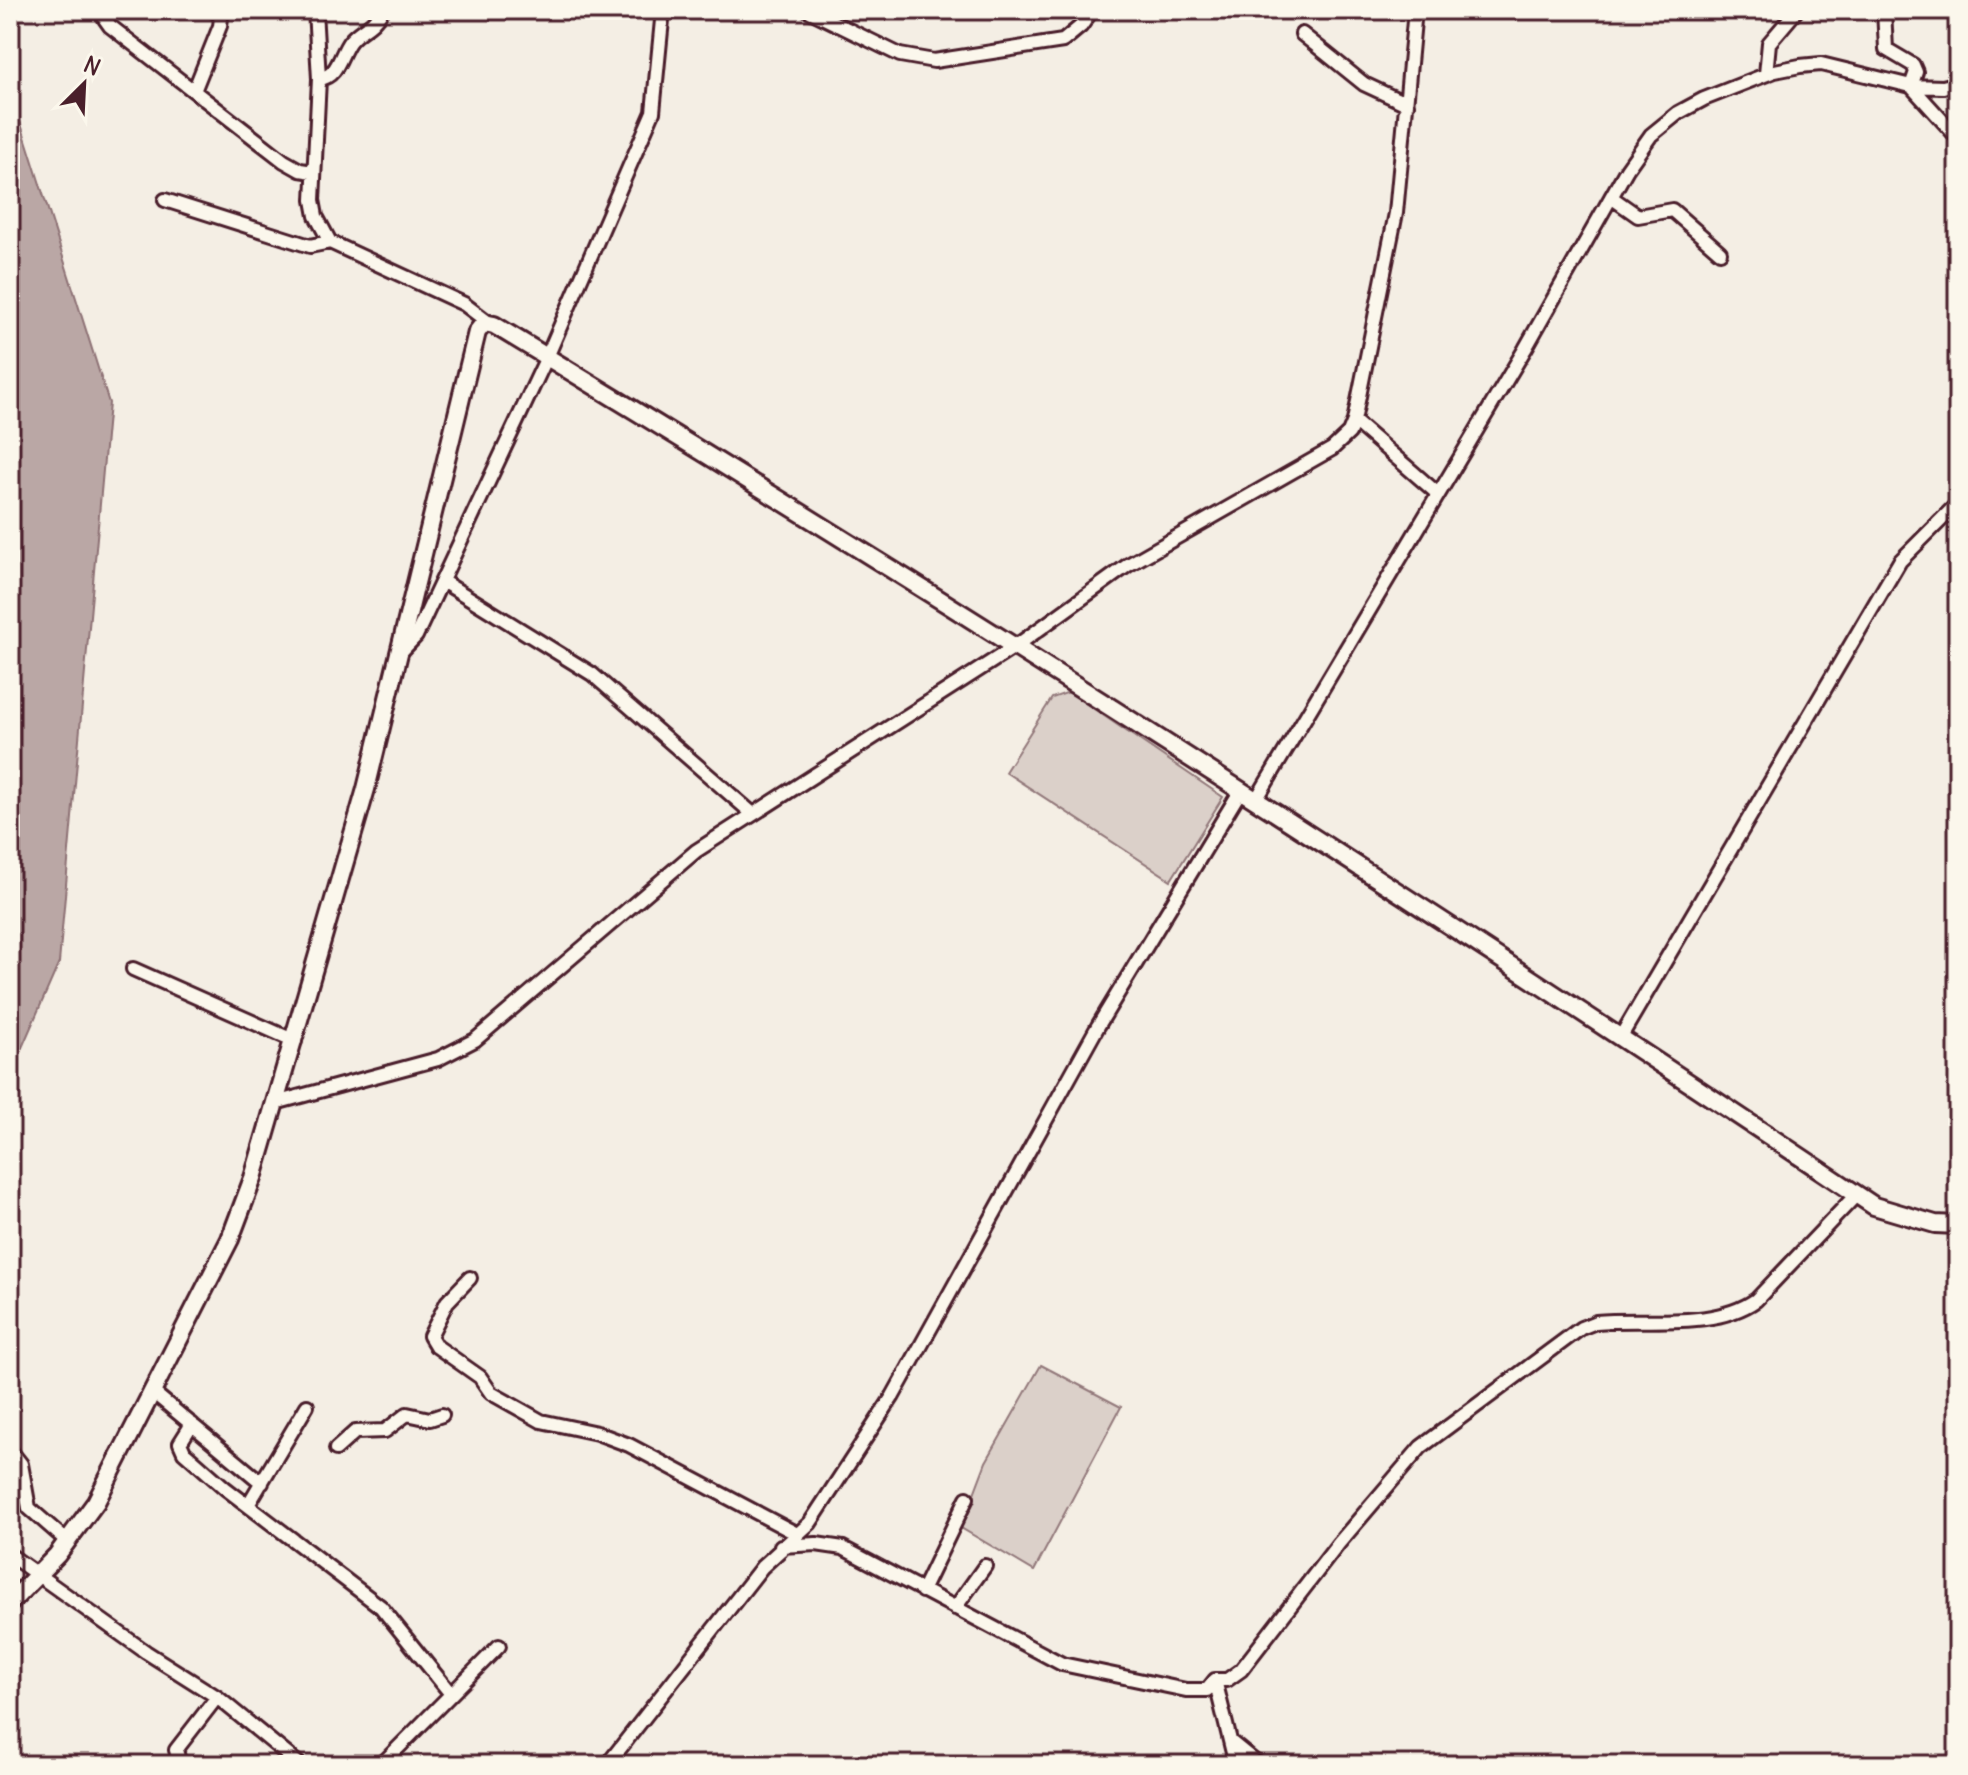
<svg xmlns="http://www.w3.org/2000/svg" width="1968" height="1775" viewBox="0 0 1968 1775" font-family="Delius,sans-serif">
<rect width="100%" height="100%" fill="#f4eee4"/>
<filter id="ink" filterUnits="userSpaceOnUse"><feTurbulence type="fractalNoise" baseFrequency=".0125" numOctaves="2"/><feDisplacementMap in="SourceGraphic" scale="16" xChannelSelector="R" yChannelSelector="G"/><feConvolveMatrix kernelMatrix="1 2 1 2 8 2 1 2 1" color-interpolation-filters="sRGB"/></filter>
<g filter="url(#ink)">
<path fill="#dbd0c9" stroke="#92787a" stroke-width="2" d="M1069 692 1223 797 1171 880 1005 772 1052 698Z
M1041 1365 1121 1407 1034 1571 961 1528 986 1462Z"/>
<path fill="#baa7a5" stroke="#8d7174" stroke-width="2" d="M10 89 109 403 59 963 10 1075Z"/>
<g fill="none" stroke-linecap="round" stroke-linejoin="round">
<g stroke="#4a1f2b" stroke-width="18">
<path id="minor" d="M107 10 105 19 110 26 284 161 300 170 313 172
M315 10 319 79 313 200 316 216 330 242
M808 10 900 55 934 61 1063 41 1081 26 1092 10
M1884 10 1886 49 1913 65 1916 72 1911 86 1958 138
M1302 34 1364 84 1407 104
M1766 74 1769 43 1797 10
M319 79C338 77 340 54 350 41 361 28 372 28 382 10
M194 91 220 26 221 18 214 10
M1611 197 1638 216 1672 210 1720 252
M165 200 310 246 330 242 464 304 489 323
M1354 421 1438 494
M1958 431V451
M442 581 592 674 753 814
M399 654 416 636 547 357 653 112 663 10
M1256 800 1525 349 1627 169 1651 135 1678 113 1704 99 1775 71 1800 66 1821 64 1911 86 1943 87 1958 83
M133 969 295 1041
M1620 1038 1900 561 1958 503
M275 1103 438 1059 475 1040 696 851 1016 646 1128 565 1332 449 1349 433 1354 421 1396 213 1415 10
M470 1278 447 1302 430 1336 436 1346 480 1377 491 1393 541 1421 597 1433 629 1445 797 1534
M154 1393 262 1483
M192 1424 180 1443 184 1452 225 1488 381 1607 451 1694
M336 1449 355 1432 385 1431 407 1414 430 1419 442 1415
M10 1450 21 1464 29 1508 68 1542
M248 1505 307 1406
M781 1546 816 1544 843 1548 1062 1664 1186 1690H1207L1215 1680H1227L1241 1670 1339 1543 1421 1447 1581 1328 1596 1322C1646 1317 1713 1330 1756 1300L1857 1194
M10 1555 146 1652 217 1697 300 1765
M922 1591 967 1498
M955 1608 985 1566
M1215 1680 1236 1765
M1232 1743 1259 1765
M180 1765 176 1750 217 1697
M381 1765 499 1646
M607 1765 762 1567 810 1523 893 1396 1098 1026 1241 790"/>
</g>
<g stroke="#4a1f2b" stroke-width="22">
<path id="major" d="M10 1603 57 1555 96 1502 230 1239 253 1178 366 789 477 332 484 323 494 325C961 607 1420 902 1874 1206L1935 1224 1958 1225"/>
</g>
<use href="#minor" stroke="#fbf7ec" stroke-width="12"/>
<use href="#major" stroke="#fbf7ec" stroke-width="16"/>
</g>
</g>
<rect width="1968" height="1775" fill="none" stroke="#fbf7ec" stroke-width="40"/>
<rect x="20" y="20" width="1928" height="1735" fill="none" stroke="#4a1f2b" stroke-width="3" filter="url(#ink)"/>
<g transform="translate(84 84) rotate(24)" stroke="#fbf7ec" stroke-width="6" paint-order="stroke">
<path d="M0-6L14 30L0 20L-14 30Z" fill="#4a1f2b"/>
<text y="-12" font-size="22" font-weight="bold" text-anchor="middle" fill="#4a1f2b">N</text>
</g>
</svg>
